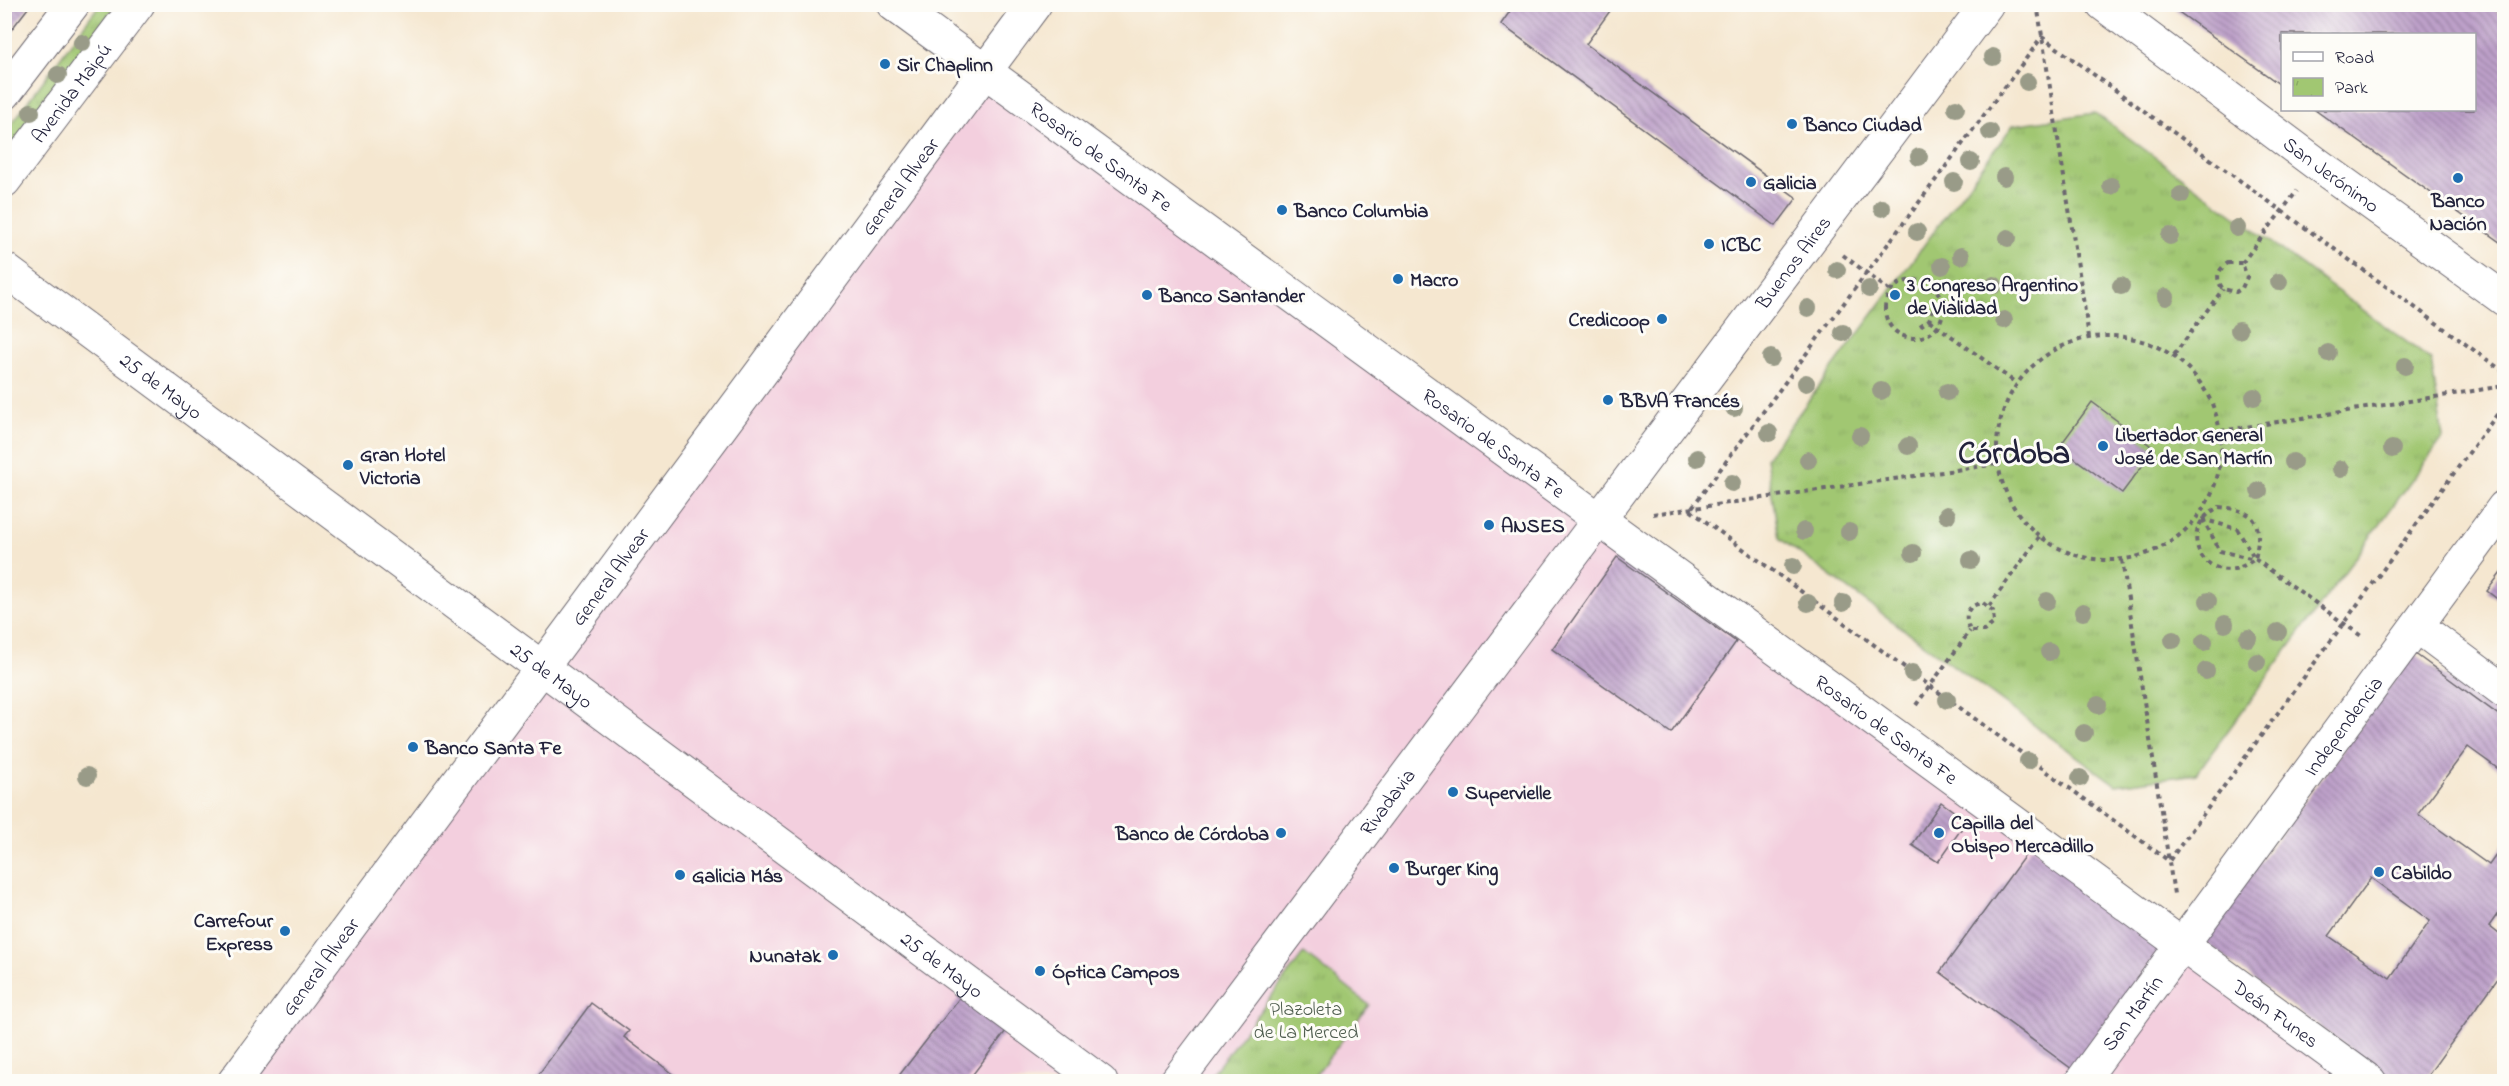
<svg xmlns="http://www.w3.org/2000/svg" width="2509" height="1086" viewBox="0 0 2509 1086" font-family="'Indie Flower',sans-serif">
<defs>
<pattern id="park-tufts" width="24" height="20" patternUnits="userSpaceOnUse" patternTransform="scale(1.5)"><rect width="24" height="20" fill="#a1c772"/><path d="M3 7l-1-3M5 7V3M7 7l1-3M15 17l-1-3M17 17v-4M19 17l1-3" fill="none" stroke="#8aab64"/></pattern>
<pattern id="building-back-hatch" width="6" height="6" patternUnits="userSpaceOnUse" patternTransform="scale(1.5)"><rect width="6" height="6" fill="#bda0c9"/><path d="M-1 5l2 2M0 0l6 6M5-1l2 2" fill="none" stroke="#9982a4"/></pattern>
</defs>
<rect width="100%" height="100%" fill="#fdfcf7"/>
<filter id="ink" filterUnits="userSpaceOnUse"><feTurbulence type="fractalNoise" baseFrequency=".0167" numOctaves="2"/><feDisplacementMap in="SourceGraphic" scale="12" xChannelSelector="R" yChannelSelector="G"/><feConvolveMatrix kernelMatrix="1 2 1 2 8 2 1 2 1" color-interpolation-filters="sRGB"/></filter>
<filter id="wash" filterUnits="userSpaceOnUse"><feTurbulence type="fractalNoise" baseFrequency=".008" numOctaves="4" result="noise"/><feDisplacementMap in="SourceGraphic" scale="24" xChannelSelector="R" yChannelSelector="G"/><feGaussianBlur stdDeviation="1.35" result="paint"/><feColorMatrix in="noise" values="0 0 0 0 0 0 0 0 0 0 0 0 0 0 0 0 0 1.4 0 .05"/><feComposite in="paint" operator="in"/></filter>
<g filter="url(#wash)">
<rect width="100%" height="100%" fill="#f5e7d0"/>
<path fill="#f3cfde" d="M984 72 2371 1082H234Z"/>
<path fill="url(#park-tufts)" stroke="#627456" stroke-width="1.5" d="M99 5H116L5 156V133Z
M2095 113 2431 360 2443 438 2196 774 2116 785 1779 538 1766 458 2013 125Z
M1304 953 1369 1005 1311 1081H1207Z"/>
<g id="blocks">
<path fill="url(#building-back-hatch)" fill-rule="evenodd" d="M4 4H24L28 8 4 39Z
M1515 4H1615L1586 44 1797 198 1776 226 1501 24Z
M2180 4H2487L2504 17V245L2315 110H2474V34H2282V86L2176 10Z
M2092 402 2155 449 2122 493 2059 447Z
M1617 557 1736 642 1671 733 1552 649Z
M2504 569V604L2487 591Z
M2414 653 2504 719V773L2468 747 2418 814 2489 865 2504 844V905L2489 926 2504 938V970L2423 1082H2395L2202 941ZM2371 878 2430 921 2390 978 2329 936Z
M1941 802 1967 821 1938 862 1912 845Z
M2031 847 2164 944 2072 1069 1940 972Z
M964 992 1009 1027 967 1082H894Z
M591 1003 629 1031 624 1037 684 1082H533Z"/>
</g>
</g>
<g filter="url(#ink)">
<use href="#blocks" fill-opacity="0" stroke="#6c676f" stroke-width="1.5"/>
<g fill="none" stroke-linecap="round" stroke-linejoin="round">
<g stroke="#6c676f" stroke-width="35">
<g id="street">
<path id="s1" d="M893 4 2370 1082"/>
<path id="s2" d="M2103 4 2317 164 2504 299"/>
<path id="s3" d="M4 269 1101 1082"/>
<path d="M2417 626 2504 691"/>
<path id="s4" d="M234 1082 1035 4"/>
<path id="s5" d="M1176 1082 1987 4"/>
<path id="s6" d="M2081 1082 2504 507"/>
</g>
</g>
<g stroke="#6c676f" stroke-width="35">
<g id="primary">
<path d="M4 94 73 4"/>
<path id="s7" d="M4 181 138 4"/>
</g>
</g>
<path stroke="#6c676f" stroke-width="4" stroke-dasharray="4.5 4.5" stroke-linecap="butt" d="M2037 4 2089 337
M1843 255 1890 291
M2228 263H2242L2247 277 2242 288 2236 292 2223 289C2215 279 2217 270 2228 263Z
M2242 263 2297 191
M1885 309a29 29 0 1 1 58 0a29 29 0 1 1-58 0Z
M1929 320 2016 383
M1920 326 1929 320 1933 310
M1997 448a112 112 0 1 1 224 0a112 112 0 1 1-224 0Z
M2174 355 2223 289
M2504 372 2042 37 1690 510 2169 861 2504 405
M2221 431 2504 386
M2219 507C2257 510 2263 523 2255 559 2250 562 2244 566 2238 568 2204 580 2174 530 2219 507Z
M1653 514 1997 464
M2202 519 2237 529 2254 557
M2203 519 2220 551 2255 559 2364 638
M2122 560 2174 894
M1983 603 1993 611 1994 623 1984 631H1970C1964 617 1965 605 1983 603Z
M1989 606 2040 536
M1916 705 1970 631"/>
<use href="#street" stroke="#fff" stroke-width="33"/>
<use href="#primary" stroke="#fff" stroke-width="33"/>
</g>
<g fill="#999b88">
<circle cx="82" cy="43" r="9"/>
<circle cx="1993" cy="57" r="9"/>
<circle cx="58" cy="75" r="9"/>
<circle cx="2027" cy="82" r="9"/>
<circle cx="1956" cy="108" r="9"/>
<circle cx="31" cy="112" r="9"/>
<circle cx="1990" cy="132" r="9"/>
<circle cx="1919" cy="157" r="9"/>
<circle cx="1971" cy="162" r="9"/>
<circle cx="2004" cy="177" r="9"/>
<circle cx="1954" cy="182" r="9"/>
<circle cx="2111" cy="186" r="9"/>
<circle cx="2181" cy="195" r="9"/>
<circle cx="1882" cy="208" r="9"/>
<circle cx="2237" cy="228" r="9"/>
<circle cx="1917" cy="232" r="9"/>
<circle cx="2170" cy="236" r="9"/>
<circle cx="2008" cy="238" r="9"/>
<circle cx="1961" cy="256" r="9"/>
<circle cx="1942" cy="266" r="9"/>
<circle cx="1837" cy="270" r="9"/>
<circle cx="2279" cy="282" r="9"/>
<circle cx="1994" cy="285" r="9"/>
<circle cx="2121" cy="286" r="9"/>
<circle cx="1869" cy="289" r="9"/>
<circle cx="2166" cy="297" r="9"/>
<circle cx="1808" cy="308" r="9"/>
<circle cx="2004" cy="320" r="9"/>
<circle cx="2239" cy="330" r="9"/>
<circle cx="1843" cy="333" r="9"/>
<circle cx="2328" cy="353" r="9"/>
<circle cx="1771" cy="358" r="9"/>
<circle cx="2405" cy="366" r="9"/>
<circle cx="1806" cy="383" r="9"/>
<circle cx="1881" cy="391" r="9"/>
<circle cx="1947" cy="392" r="9"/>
<circle cx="2254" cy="397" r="9"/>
<circle cx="1734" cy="408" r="9"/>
<circle cx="1769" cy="433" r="9"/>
<circle cx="1860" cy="436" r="9"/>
<circle cx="1908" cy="446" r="9"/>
<circle cx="2392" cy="449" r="9"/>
<circle cx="1697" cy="458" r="9"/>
<circle cx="1808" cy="460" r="9"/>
<circle cx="2293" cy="462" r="9"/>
<circle cx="2341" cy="469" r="9"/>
<circle cx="1732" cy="483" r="9"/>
<circle cx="2259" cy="491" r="9"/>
<circle cx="1947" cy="515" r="9"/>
<circle cx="1804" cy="531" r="9"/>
<circle cx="1849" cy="532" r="9"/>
<circle cx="1913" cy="553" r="9"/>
<circle cx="1971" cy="560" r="9"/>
<circle cx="1793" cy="566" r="9"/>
<circle cx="2047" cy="601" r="9"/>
<circle cx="2208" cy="601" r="9"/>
<circle cx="1808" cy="603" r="9"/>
<circle cx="1843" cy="603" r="9"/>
<circle cx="2083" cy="612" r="9"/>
<circle cx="2225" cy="624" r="9"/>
<circle cx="2278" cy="632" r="9"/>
<circle cx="2248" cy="638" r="9"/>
<circle cx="2173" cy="640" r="9"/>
<circle cx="2204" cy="642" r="9"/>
<circle cx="2049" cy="652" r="9"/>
<circle cx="2257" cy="662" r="9"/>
<circle cx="2206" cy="671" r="9"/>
<circle cx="1912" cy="673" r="9"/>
<circle cx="1947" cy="700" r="9"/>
<circle cx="2098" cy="705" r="9"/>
<circle cx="2084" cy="733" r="9"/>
<circle cx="2028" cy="761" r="9"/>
<circle cx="87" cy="776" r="9"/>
<circle cx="2080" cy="778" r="9"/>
</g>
</g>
<g fill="#1f6fb2" stroke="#fdfcf7" stroke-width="2">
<circle cx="885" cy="64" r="6"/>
<circle cx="1792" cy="124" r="6"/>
<circle cx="2458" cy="178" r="6"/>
<circle cx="1751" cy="182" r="6"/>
<circle cx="1282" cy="210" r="6"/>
<circle cx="1709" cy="244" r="6"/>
<circle cx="1398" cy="279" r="6"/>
<circle cx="1147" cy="295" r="6"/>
<circle cx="1895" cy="295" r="6"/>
<circle cx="1662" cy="319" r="6"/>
<circle cx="1608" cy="400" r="6"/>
<circle cx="2103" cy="446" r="6"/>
<circle cx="348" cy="465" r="6"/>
<circle cx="1489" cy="525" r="6"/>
<circle cx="413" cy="747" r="6"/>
<circle cx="1453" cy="792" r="6"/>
<circle cx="1281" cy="833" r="6"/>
<circle cx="1939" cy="833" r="6"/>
<circle cx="1394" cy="868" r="6"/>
<circle cx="2379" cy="872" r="6"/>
<circle cx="680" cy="875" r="6"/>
<circle cx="285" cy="931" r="6"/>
<circle cx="833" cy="955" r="6"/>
<circle cx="1040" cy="971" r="6"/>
</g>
<g text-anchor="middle" stroke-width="6" stroke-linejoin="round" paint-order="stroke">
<g font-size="20" font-weight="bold" fill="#22223b" stroke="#fdfcf7" text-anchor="start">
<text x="897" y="71">Sir Chaplinn</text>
<text x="1804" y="131">Banco Ciudad</text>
<text x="1763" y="189">Galicia</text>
<text x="2458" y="207" text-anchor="middle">Banco<tspan x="2458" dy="23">Nación</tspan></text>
<text x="1294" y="217">Banco Columbia</text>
<text x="1721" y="251">ICBC</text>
<text x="1410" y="286">Macro</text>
<text x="1907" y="291">3 Congreso Argentino<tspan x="1907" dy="23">de Vialidad</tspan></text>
<text x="1159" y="302">Banco Santander</text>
<text x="1650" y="326" text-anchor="end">Credicoop</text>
<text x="1620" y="407">BBVA Francés</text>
<text x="2115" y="441">Libertador General<tspan x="2115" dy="23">José de San Martín</tspan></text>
<text x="360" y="461">Gran Hotel<tspan x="360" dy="23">Victoria</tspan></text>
<text x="1501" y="532">ANSES</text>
<text x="425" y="754">Banco Santa Fe</text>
<text x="1465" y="799">Supervielle</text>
<text x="1951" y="829">Capilla del<tspan x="1951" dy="23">Obispo Mercadillo</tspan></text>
<text x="1269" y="840" text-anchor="end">Banco de Córdoba</text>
<text x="1406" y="875">Burger King</text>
<text x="2391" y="879">Cabildo</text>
<text x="692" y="882">Galicia Más</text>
<text x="273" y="927" text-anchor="end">Carrefour<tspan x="273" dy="23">Express</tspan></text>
<text x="821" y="962" text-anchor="end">Nunatak</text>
<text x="1052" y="978">Óptica Campos</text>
</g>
<g font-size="20" fill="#22223b" stroke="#fdfcf7">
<text dy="7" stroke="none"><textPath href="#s7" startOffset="111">Avenida Maipú</textPath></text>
<text dy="7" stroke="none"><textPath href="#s1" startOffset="258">Rosario de Santa Fe</textPath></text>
<text dy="7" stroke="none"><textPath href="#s2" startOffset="285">San Jerónimo</textPath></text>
<text dy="7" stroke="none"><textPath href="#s4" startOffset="1116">General Alvear</textPath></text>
<text dy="7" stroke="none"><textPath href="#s5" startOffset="1026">Buenos Aires</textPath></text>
<text dy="7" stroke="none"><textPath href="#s3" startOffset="196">25 de Mayo</textPath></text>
<text dy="7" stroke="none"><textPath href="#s1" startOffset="744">Rosario de Santa Fe</textPath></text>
<text dy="7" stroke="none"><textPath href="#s4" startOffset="630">General Alvear</textPath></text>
<text dy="7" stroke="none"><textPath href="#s3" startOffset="682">25 de Mayo</textPath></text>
<text dy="7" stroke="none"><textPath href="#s6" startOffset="442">Independencia</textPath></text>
<text dy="7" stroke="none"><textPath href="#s1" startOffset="1230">Rosario de Santa Fe</textPath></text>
<text dy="7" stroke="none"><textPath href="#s5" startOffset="351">Rivadavia</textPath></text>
<text dy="7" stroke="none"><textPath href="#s3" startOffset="1168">25 de Mayo</textPath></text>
<text dy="7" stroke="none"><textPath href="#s4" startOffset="144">General Alvear</textPath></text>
<text dy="7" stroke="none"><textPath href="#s6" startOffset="86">San Martín</textPath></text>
<text dy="7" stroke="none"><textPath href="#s1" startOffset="1712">Deán Funes</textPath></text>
</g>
<g font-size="20" fill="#4e5c4e" stroke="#fdfcf7">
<text x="1306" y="1015">Plazoleta<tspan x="1306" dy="23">de La Merced</tspan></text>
</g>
<g font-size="32" font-weight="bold" fill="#22223b" stroke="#fdfcf7">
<text x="2014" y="463">Córdoba</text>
</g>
</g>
<rect width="2509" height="1086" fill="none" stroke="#fdfcf7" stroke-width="24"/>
<rect x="2281" y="33" width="195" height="78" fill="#fdfcf7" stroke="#a5a5ac" stroke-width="1.5"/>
<rect x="2293" y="52" width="30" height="9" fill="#ffffff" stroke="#a5a5ac" stroke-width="1.5"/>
<text x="2335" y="63" font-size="18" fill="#22223b">Road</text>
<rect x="2293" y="78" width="30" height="18" fill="url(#park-tufts)" stroke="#a5a5ac" stroke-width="1.5"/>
<text x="2335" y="93" font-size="18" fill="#22223b">Park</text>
</svg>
